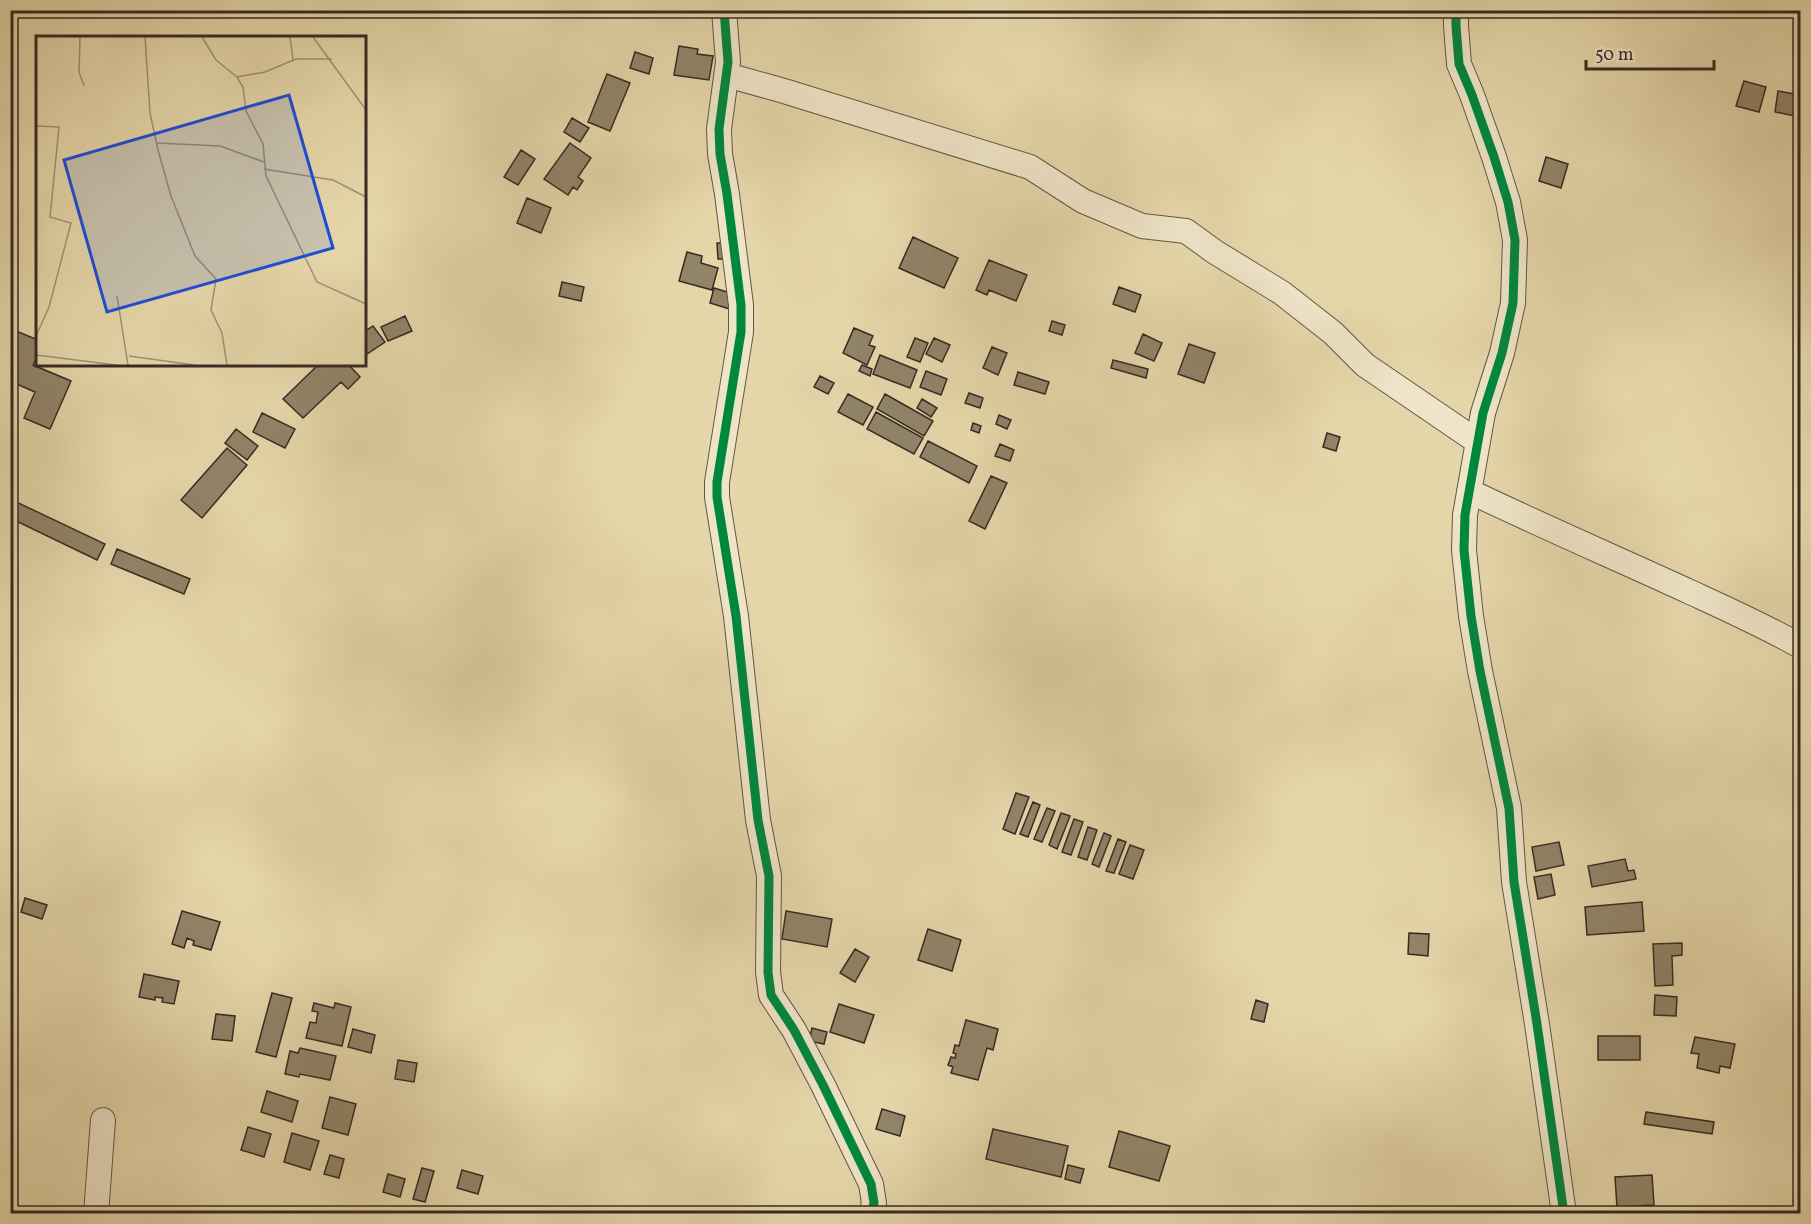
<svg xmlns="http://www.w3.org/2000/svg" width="1811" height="1224" viewBox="0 0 1811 1224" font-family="Vollkorn,serif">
<rect width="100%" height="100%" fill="#e5d6a9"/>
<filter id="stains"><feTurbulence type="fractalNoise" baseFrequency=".00333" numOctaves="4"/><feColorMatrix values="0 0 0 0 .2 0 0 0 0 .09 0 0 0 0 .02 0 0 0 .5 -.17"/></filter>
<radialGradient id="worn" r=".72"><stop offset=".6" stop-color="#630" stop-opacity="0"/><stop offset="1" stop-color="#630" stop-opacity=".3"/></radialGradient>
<path fill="#918469" stroke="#362b24" stroke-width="1.5" d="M679 46 698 49 697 54 713 56 709 80 674 75Z
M635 52 653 58 649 74 630 68Z
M607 74 630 83 610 131 588 122Z
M1744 81 1766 87 1759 112 1736 106Z
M1778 91 1800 95V117L1775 112Z
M572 118 589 128 580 142 564 132Z
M570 143 591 158 578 177 583 181 577 190 573 187 568 195 544 179Z
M521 150 535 159 518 185 504 177Z
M1546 157 1568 164 1561 188 1539 181Z
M527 198 551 208 541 233 517 223Z
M913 237 958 258 944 288 899 268Z
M717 243H727L728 259H718Z
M687 252 702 256 701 263 718 268 712 290 679 281Z
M989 260 1027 275 1016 301 989 290 987 295 976 290Z
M562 282 584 287 581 301 559 296Z
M1119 287 1141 295 1135 312 1113 304Z
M714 288 737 295 733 310 710 303Z
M405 316 412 331 388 341 381 327Z
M1052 321 1065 325 1062 335 1049 331Z
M373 326 385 342 364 356V332Z
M854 328 873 336 869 345 875 347 867 365 843 353Z
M16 331 38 340V355L33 365 71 381 50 429 24 418 35 392 12 382 10 385V344Z
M1143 334 1162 343 1154 361 1135 353Z
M915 338 928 343 920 362 907 357Z
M934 338 950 345 942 362 926 354Z
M1189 344 1215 353 1204 383 1178 374Z
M992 347 1007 353 998 375 983 368Z
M880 355 917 370 910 388 873 374Z
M1113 360 1148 369 1146 378 1111 368Z
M319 364H348L360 377 348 389 341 382 303 418 283 399Z
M862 365 872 369 870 376 859 371Z
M926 371 947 379 941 395 920 387Z
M1018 372 1049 382 1045 394 1014 385Z
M820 376 834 383 828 394 814 387Z
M969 393 983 398 980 408 965 403Z
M848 394 873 407 863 425 838 412Z
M885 394 933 421 924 436 877 409Z
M922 399 937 408 931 417 917 408Z
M876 412 923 438 914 454 867 429Z
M262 413 295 429 285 448 253 432Z
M999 415 1011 420 1007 429 996 424Z
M973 423 981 426 979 433 971 430Z
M236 429 258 446 247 460 225 443Z
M1327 433 1340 437 1336 451 1323 447Z
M928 441 977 466 969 483 920 457Z
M1000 444 1014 450 1010 461 995 456Z
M227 448 247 465 202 518 181 500Z
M991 476 1007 483 985 529 969 521Z
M10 499 105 544 97 560 10 518Z
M117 549 190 579 184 594 111 564Z
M1016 793 1029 797 1015 834 1003 829Z
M1033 802 1040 805 1028 837 1020 834Z
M1047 808 1055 811 1042 842 1034 839Z
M1061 813 1070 816 1057 849 1049 845Z
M1074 819 1083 822 1071 855 1062 852Z
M1088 827 1097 830 1087 860 1078 857Z
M1104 833 1111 836 1099 867 1092 864Z
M1118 839 1126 842 1114 873 1106 871Z
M1559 842 1564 865 1536 871 1532 847Z
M1130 845 1144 850 1133 879 1119 874Z
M1625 859 1628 871 1634 870 1636 879 1592 887 1588 866Z
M1551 874 1555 895 1538 899 1534 877Z
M25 898 47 905 42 919 21 912Z
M1642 902 1644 931 1587 935 1585 907Z
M182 911 220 922 211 950 193 945 194 941 187 938 184 948 172 944Z
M786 911 832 919 827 947 782 939Z
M928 929 961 940 952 971 918 960Z
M1409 933 1429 934 1428 956 1408 954Z
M1682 943V955L1672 956 1673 985 1655 986 1653 944Z
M855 949 869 957 855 982 840 973Z
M144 974 179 981 174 1004 162 1002 163 998 155 997V1000L139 997Z
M272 993 292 998 276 1057 256 1052Z
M1655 995 1677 997 1676 1016 1654 1015Z
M1256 1000 1268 1004 1264 1022 1251 1019Z
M314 1003 334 1008 335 1003 351 1007 342 1046 306 1038 310 1022 316 1023 318 1012 312 1011Z
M839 1004 874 1015 864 1043 830 1032Z
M216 1014 235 1016 232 1041 212 1039Z
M966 1020 998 1029 993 1050 987 1048 978 1080 951 1073 953 1067 948 1065 951 1057 955 1058 956 1054 953 1053 955 1045 959 1046Z
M812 1028 827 1032 824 1044 809 1041Z
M353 1029 375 1035 371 1053 348 1047Z
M1598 1036H1640V1060H1598Z
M1695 1037 1735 1044 1730 1068 1720 1066 1719 1073 1697 1068 1699 1054 1691 1053Z
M300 1048 336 1056 330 1080 300 1074 299 1077 285 1074 290 1051 298 1053Z
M398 1060 417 1063 414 1082 395 1079Z
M267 1091 298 1101 292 1122 261 1112Z
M330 1097 356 1104 348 1135 322 1128Z
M882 1109 905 1116 900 1136 876 1129Z
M1646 1112 1714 1122 1712 1134 1644 1124Z
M248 1127 271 1134 264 1157 241 1150Z
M993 1129 1068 1146 1061 1177 986 1159Z
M1119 1131 1170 1146 1159 1181 1109 1167Z
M292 1133 319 1141 310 1170 284 1162Z
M330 1155 344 1159 339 1178 324 1174Z
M1068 1165 1084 1169 1080 1183 1065 1179Z
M422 1168 434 1171 425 1202 413 1199Z
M462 1170 483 1176 478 1194 457 1188Z
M388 1174 405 1179 400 1197 383 1192Z
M1652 1175 1654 1205 1617 1207 1615 1177Z"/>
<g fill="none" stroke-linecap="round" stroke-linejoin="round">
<g stroke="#625645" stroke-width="26">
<path id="minor" d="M724 10 728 62 719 129 720 154 727 194 741 305V332L717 482V497L736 616 758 820 769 876 768 972 771 995 794 1030 823 1085 871 1184 874 1203 871 1214
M1456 10V26L1459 64 1472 95 1494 157 1508 202 1515 240 1513 303 1502 353 1483 413 1465 515 1464 550 1471 616 1480 671 1509 808 1514 882 1537 1024 1564 1214
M727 75 784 91 1030 167 1083 201 1142 226 1186 231 1215 252 1282 293 1333 333 1365 365 1478 442
M1469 491C1542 526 1616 558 1690 592 1727 609 1765 626 1800 646
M96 1214 103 1120"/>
</g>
<use href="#minor" stroke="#eee4c7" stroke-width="24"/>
<g stroke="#eee4c7" stroke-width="13">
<path id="cycleway" d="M724 10 728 62 719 129 720 154 727 194 741 305V332L717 482V497L736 616 758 820 769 876 768 972 771 995 794 1030 823 1085 871 1184 874 1203 871 1214
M1456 10V26L1459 64 1472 95 1494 157 1508 202 1515 240 1513 303 1502 353 1483 413 1465 515 1464 550 1471 616 1480 671 1509 808 1514 882 1537 1024 1564 1214"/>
</g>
<use href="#cycleway" stroke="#00873e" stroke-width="9"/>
</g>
<g transform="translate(36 36)">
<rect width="330" height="330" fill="#e5d6a9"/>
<path fill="none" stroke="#9f9274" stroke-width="1.5" d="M44 1 43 36 48 50M109 1 114 77 122 114 135 160 159 220 180 243 175 274 186 297 191 329M166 1 180 24 201 41 207 51 210 75 227 108 230 140 281 246 330 268M254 1 257 24M277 1 330 74M201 41 229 36 260 23H296M0 90 23 91 14 181 35 187 13 271 0 300M121 107 184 110 228 126M228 133 297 144 330 161M81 260 92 329M0 319 80 329M93 320 158 329"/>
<path fill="#1d4ed8" fill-opacity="0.15" stroke="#1d4ed8" stroke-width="3" d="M253 59 297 212 71 276 28 124Z"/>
<rect width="330" height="330" fill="none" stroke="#362b24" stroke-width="3"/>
</g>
<rect width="1811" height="1224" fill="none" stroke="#e5d6a9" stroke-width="36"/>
<rect x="12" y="12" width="1787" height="1200" fill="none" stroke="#362b24" stroke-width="3"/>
<rect x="18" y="18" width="1775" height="1188" fill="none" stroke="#362b24" stroke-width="1.5"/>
<path d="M1586 60v9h128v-9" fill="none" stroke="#362b24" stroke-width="3"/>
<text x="1595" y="60" font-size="18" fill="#362b24" stroke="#eee4c7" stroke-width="4.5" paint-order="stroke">50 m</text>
<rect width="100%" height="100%" filter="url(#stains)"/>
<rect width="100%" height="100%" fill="url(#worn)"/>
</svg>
